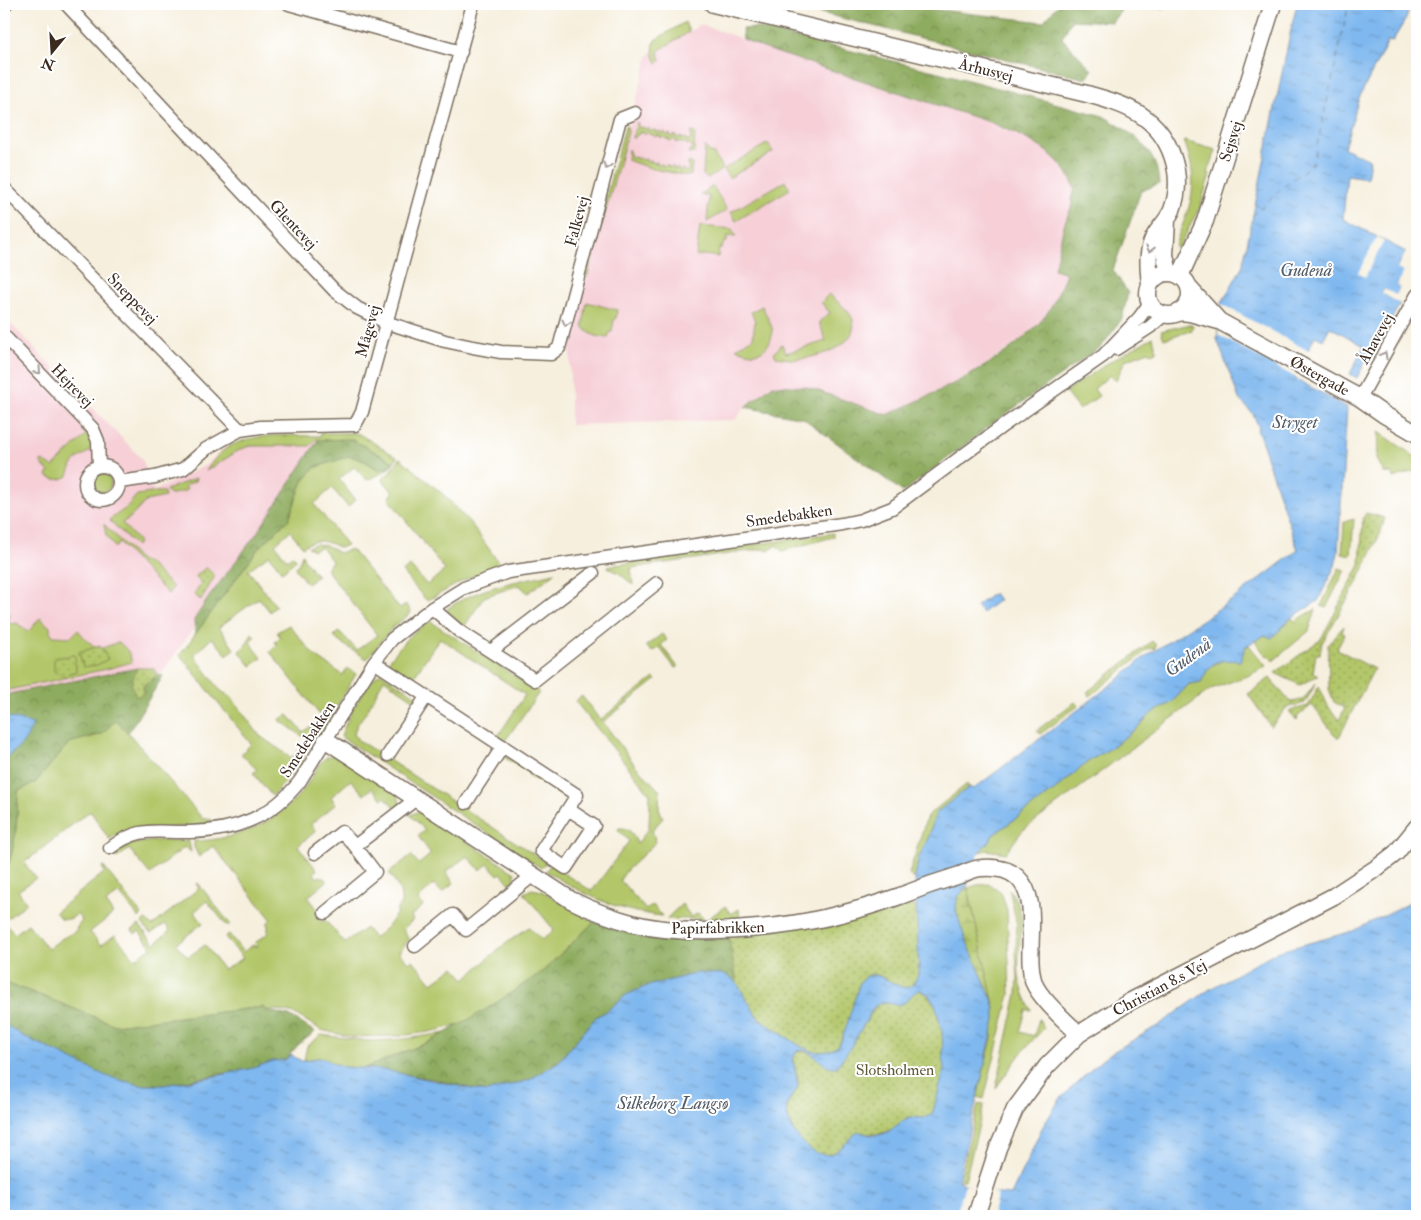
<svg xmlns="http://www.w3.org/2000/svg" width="1421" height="1220" viewBox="0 0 1421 1220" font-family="'IM FELL Double Pica',serif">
<defs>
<pattern id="forest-crowns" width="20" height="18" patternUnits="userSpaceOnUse" patternTransform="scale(1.25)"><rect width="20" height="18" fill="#8eac5e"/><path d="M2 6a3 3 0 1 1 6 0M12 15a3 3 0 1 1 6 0" fill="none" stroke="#758c4d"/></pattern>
<pattern id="wetland-marsh" width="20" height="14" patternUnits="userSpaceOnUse" patternTransform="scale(1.25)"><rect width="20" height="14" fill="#b3c76a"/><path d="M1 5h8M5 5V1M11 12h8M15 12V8" fill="none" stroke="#93a257"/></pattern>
<pattern id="park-dots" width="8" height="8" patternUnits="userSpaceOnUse" patternTransform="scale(1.25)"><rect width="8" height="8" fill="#b3c76a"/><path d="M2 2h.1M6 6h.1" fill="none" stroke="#93a257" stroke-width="1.8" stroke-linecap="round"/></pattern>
<pattern id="water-ripples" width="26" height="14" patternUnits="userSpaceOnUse" patternTransform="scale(1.25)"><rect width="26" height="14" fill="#7fb8ef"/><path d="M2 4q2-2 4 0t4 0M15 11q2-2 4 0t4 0" fill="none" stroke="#6996c1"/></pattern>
</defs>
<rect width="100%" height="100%" fill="#fff"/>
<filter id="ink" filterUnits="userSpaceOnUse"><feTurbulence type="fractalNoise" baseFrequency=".02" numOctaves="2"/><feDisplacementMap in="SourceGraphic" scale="10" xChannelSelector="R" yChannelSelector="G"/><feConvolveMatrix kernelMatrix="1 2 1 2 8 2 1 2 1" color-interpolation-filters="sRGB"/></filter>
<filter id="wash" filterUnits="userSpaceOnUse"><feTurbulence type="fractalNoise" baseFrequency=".0096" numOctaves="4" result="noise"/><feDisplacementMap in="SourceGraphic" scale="20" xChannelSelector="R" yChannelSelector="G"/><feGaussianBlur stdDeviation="1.12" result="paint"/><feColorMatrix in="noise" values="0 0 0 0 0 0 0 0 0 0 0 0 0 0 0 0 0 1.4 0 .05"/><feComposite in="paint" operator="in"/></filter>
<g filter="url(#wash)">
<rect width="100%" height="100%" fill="#f6efdd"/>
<path fill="#f6cfd7" d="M699 24 743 39 763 48 992 123 1026 138 1050 153 1072 180 1075 190 1071 198 1072 205 1064 225 1054 269 1066 272 1057 296 1043 319 1018 342 988 363 939 391 887 415 807 387 773 385 745 407 735 420 570 425V337L649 54 694 29Z
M4 317 142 459 154 491 206 465 226 446 315 435 320 436 266 526 162 673 4 702Z"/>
<path fill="#b3c76a" stroke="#777844" d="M685 22 689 32 658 51 661 60 657 63C653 55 652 48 655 40Z
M637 122 639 128 644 127 645 129 649 128 650 131 655 130 656 133 660 131 661 134 665 132 666 135 670 134 671 137 676 135V138L681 137 682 139 686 138 687 141 691 140V132L695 133 694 153 688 154 692 147 689 144 687 145 684 142 682 144 679 141 677 143 673 139 671 141 663 137 661 138 658 135 655 137 652 134 650 135 647 132 645 134 642 131 634 138H632Z
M627 126 628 132 587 277 584 276 625 127Z
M1184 141 1216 150 1208 173 1210 174 1200 207 1180 245 1177 247H1175C1178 234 1184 223 1188 210 1196 186 1193 164 1184 141Z
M768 143 773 152 729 178 724 169Z
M705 146 711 154 713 153 723 169 709 178H706L703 175Z
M628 149 632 158 636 157 637 159 641 158 642 160 646 159 647 162 652 161 653 163 657 162 658 165 662 164 663 166 668 165 669 168 673 166 674 169 678 168 679 171 683 169 685 172 689 170 687 165 689 162 692 164 691 175 688 176 653 169 627 160Z
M785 181 790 189 736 221 731 212Z
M713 186 727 210 707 222 709 196 700 195Z
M700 226 732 229 736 237 727 236V242H724L722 248H719L718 257 704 255 696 256Z
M584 282 573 330 574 341 569 343 568 339 582 283Z
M829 294C836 301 850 310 853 320 859 346 818 357 799 359 792 360 783 358 776 357L774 353 782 344 786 353 826 341 819 322 830 313 821 302Z
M587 302 617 310 616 318 614 319 612 332H610L608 338C597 337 589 335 583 326Z
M762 306C765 313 770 321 772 328 774 338 767 352 755 353 750 354 741 350 736 348L753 338 755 321 751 312Z
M1186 325H1193L1192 330 1164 339 1161 331Z
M1153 337 1157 352 1150 354 1149 351 1125 360 1116 381 1110 375 1094 389 1099 396 1079 410 1065 392 1114 359Z
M84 429 92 437 94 448C80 459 74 456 68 476 62 480 54 481 47 476L49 472 40 462 43 461 53 467 86 435 81 430Z
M1379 432 1417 458V474L1414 471 1394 478 1393 474 1384 473 1377 459Z
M321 433H353L359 434 397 457C391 470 379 475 367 480L354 467 339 479 355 500 348 507 332 488 314 504 347 545 340 548C326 541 316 537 303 547L290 531 275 544 287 560 293 555 296 560 282 572 269 555 248 570 276 606 270 612 259 598 219 627 234 649 227 655 212 638 194 655 221 691 231 697 260 736 292 758 297 751 305 756 291 776 272 796 253 773 257 770 241 754 251 744 180 655 258 549 289 519 302 483 314 468 349 456 365 461 379 470 387 468 317 439 310 446H250L241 449 206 471C211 464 217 455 224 450 251 431 289 436 320 436Z
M400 458 445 496 472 525 501 566 500 569 470 577 428 600H426L402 572 410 566 427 585 445 570 389 499 393 492 382 479 389 473Z
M93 483a9 9 0 1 1 18 0a9 9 0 1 1-18 0Z
M196 478 195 481 185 486 187 489 185 491 169 495 166 490Z
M157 492H164L165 497 146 501 131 517 122 523 139 542 136 546 109 520 126 508 137 495Z
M1354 519 1351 555 1342 553 1344 522Z
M104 524 141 562H147L173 587 168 594 119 543 115 548 106 535Z
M833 533V537L782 551 776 545 769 551 763 549 631 568 633 585 619 573 609 568 608 566Z
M315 544 326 545 339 553 351 549 400 609 406 604 411 611 410 614 393 627 367 659 338 641 334 636 339 631 357 650 377 635 326 569 332 561 321 547 313 550 308 547Z
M302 554 304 559 317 576 307 584 295 568 299 563Z
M1339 568 1345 570 1326 608 1321 606Z
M555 573 528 593 519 585 484 597 464 627C457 622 448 618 447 609 477 587 519 581 555 573Z
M4 608 10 615 8 621 11 624 17 623 28 632 40 618 50 627V631L53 636 71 637 78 630C84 637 93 649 103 648 105 647 116 643 119 642L128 651 132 662 107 669 4 691Z
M1316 609 1309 631 1273 661 1268 655 1266 656 1255 641 1265 635 1272 638 1291 618 1295 621Z
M430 621 530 686 532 685 538 690V694L505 741 498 736 525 695 440 638 412 679 388 662 408 637Z
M289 625 314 655 343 675 347 668 356 674 317 741 305 738 279 720 288 715 303 732 323 719 270 652 277 645 275 642 280 637 277 632Z
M252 633 255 636 250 642 262 658 251 666 239 651 245 646Z
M662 634 667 640 661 645 678 667 675 668 659 647 652 652 646 646Z
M1152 641 1156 645 1155 649 1151 648C1143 651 1139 659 1131 663L1090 696 1087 692Z
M1249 645 1266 666 1250 675 1211 689 1022 831 1006 853 987 850 979 852 989 842 993 835 1055 790 1089 761 1109 749 1137 728 1152 713 1171 703 1189 684 1201 682 1208 668Z
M381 673 417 696 418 699 416 701 384 679C377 690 373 701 366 712 361 720 356 724 354 734L358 740 546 862 541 868 341 737C344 723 368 678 381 673Z
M654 678 656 680 603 722 635 765 660 791 659 808 663 818 652 830 656 842 626 871 620 880 646 910 653 905 662 916C618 912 583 894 546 871L550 865 592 891 629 841 618 830 619 828C630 827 634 835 637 844L649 828 650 794 575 701 582 696 600 720Z
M1075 702 1078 706 1040 734 1037 730Z
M116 719 203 819H211L213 825 127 830 109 839 91 812 87 813 24 863 36 878 18 891 27 903 4 921 15 934 28 924 48 949 61 939 76 931 77 927 82 921 77 914C72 919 68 920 61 919L55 912 105 872 102 868 103 866 142 915 139 918 119 893 106 903 113 914 90 932 101 945 115 935 135 959 150 948H152L139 931 135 934 132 930 139 925 155 944 170 930 165 924 152 933 149 932 142 923 146 920 152 926 199 888 196 884 198 883 230 924 227 926 207 901 194 912 203 923 176 944 188 957 205 945 224 970 243 958 225 937 229 934 243 952 253 945 257 947 258 946 255 943 268 933V922L271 919 213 846 199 857 194 847V841C236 840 276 824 303 790 312 780 318 758 332 755L339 758 340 757 398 795 400 803 397 810 385 797 382 799 372 788 364 795 351 780 331 797 336 804 311 824 316 831 298 846 317 870 314 873 317 878 321 876 327 881 308 897 320 912 316 916 322 922 325 920 345 943 366 928 374 938 386 928 397 913V909L401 904C402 891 397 884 389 873L411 855 419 864 431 854 418 836 425 830 410 815 420 811 515 873V878L512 886 501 873 498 875 488 864 480 870 467 856 446 872 454 883 442 893 434 884 418 899 423 906 411 916 413 920 403 929 409 940 399 952 409 963 413 960 432 983 454 967 465 979 501 947 529 927 542 940 554 930 524 893 532 889 542 891 594 922 542 972 487 1009 460 1025 429 1032 399 1036 351 1037 321 1030 295 1014 276 1010H265L263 1007 115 1025 17 988 9 984 4 977V876C16 849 17 821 18 791L35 783 68 743 102 734Z
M504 754 572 799 567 800 543 783 531 778 528 772 503 757Z
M967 784 969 787 936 813 929 836 918 860 915 878H912L909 874 927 816Z
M162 840 189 841 191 852 185 847 150 874 129 849 117 858 116 851 129 844Z
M990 884 1001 892 1007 910 1010 994 984 1099 977 1097 992 1038V999L968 888 977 885Z
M1009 889C1031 915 1016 945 1019 976 1021 988 1026 999 1031 1010H1026L1020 1032 1034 1036 1039 1019 1044 1028 1022 1052 996 1088 1017 994 1018 977 1016 952 1017 925Z
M682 904 691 917 698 913 704 919H666Z
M725 906 731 914 739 909 740 919H708Z
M445 1033 429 1042 365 1068 344 1067 318 1058 304 1060 307 1046 321 1035 369 1041 405 1039Z
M978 1104 984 1105 965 1180H960Z"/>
<path fill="url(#forest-crowns)" stroke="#646b3e" d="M785 4H888L1043 22 1059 4H1163L1164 8H1123L1112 22 1072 20 1062 38 1092 70 1086 79Z
M757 28 938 72 1103 116C1124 128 1146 141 1155 164 1158 170 1158 178 1159 184L1141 191 1113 270 1128 293 1122 319 1102 346 1003 416 903 492 803 418 745 407 773 385 807 387 887 415C941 390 1001 365 1042 320 1053 307 1060 289 1066 273L1054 269 1064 225 1072 205 1071 198 1075 190C1064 153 1024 137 992 123L763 48 743 39 742 29Z
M351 439 394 462 387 468 379 470 365 461 349 456 314 468 302 483 289 519 258 549 195 634 194 620 209 597 257 533 318 440Z
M137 668 131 684 143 686 157 675 163 676 128 733 116 720 102 734 69 743 35 783 18 791C17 821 16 849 4 876V695Z
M594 922 623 932 661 938H729L737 983 730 977 722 974 698 973 647 986 626 995 607 1011 596 1017 558 1062 529 1080 486 1092 433 1079 365 1068 429 1042 487 1009 542 972Z
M4 983 32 992 115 1025 263 1007 265 1010 289 1016 315 1032 299 1044 285 1060 273 1061 253 1068 164 1085H140L106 1077 23 1036 4 1024Z"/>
<path fill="url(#wetland-marsh)" stroke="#777844" d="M967 886 995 1009C988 987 949 916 957 898 958 894 964 889 967 886Z"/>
<path fill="url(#park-dots)" stroke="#777844" d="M1366 513 1385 518 1380 534 1358 581 1322 643 1320 654H1316L1313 673 1317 674V676L1300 685 1275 673 1321 639 1360 565 1363 518Z
M206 567 215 576 201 600 194 595 201 583 195 577Z
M1344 626 1342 633 1345 634 1337 649 1374 669 1338 739 1312 705 1297 717 1298 719 1296 720 1289 711 1308 706 1319 686 1328 706 1339 720 1345 708 1334 702 1329 689 1328 644Z
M100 646 108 659 97 665 83 667 79 652Z
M75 655 76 672 69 673 65 677 54 671V658Z
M137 668H154L157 675 143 686V694L136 697 131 684Z
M1270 678 1289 701 1303 700 1316 683 1305 703 1286 708 1271 727 1248 694Z
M905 901 918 909C918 925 926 976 912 985 893 997 878 959 860 982L845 1032 837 1047 829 1051 821 1052 811 1051 800 1046 765 1023 754 1012 737 983 729 938Z
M916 990 924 991 935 1004 939 1015 942 1030 945 1062 943 1078 932 1115 924 1119 910 1117 897 1127 881 1134H855C848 1140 840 1151 831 1154 808 1161 788 1129 787 1109 786 1100 796 1095 798 1085 800 1074 789 1063 796 1051H803L840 1063 878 1003C886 1001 892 1005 899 1004 907 1003 911 995 916 990Z"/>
<path fill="url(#water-ripples)" stroke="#5d7186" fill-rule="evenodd" d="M1297 4H1411L1406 19 1392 42 1388 41 1359 98 1344 148 1370 160 1367 178 1347 175 1343 219 1406 252 1397 268 1404 272 1397 285 1400 287 1396 296 1384 289 1382 293 1400 304 1374 351H1371L1357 378 1350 374 1364 346 1330 327 1323 340 1315 336 1294 378 1347 407 1338 553 1335 566 1318 601 1291 618 1272 638 1265 635 1246 646 1240 661C1217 659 1212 660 1201 682L1189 684 1171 703 1152 713 1137 728 1109 749 1089 761 1055 790 993 835 989 842 979 852 967 886 957 898 956 911 964 935 992 999 995 1009V1020L958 1180C973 1190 994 1194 1011 1195L1042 1128 1060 1099 1099 1062 1111 1053 1159 1025 1210 989 1276 952 1353 931 1417 899V1216H4V1024L23 1036 106 1076 140 1085H164L211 1077 253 1068 273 1061 285 1060 291 1055 302 1061 318 1058H324L335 1064 344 1067 385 1070 486 1092 529 1080 558 1062 596 1017 607 1011 626 995 647 986 698 973 722 974 730 977 737 983 758 1018 800 1046 811 1051 821 1052 829 1051 837 1047 842 1040 860 982C881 956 908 1015 919 970L915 878 918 860 929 836 936 813 969 787 974 789 984 781 1120 678 1142 659 1232 600 1298 550 1265 454 1266 453 1257 429 1259 428 1253 414 1239 399 1217 339 1221 304 1241 269 1243 264 1291 29ZM920 990 928 994 935 1004 942 1030 944 1071 932 1115 924 1118 910 1117C897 1122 890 1136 874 1135 868 1135 863 1132 858 1132 849 1138 842 1151 830 1154 809 1159 785 1127 787 1107 787 1100 795 1094 798 1087L793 1060 796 1051C813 1046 821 1069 836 1067L849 1050 874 1007C884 998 890 1006 901 1004 909 1002 911 992 920 990Z
M994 593 999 600 982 613 976 606Z
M4 716 33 724C26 742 21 748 4 758Z"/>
<path fill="#f6efdd" d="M1377 237 1384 241 1365 277 1358 273Z
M1406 252 1408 253 1400 268 1406 272 1400 284 1403 288 1396 298 1401 301 1400 304 1382 293 1384 289 1396 295 1400 287 1397 285 1403 272 1397 269Z
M1221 304 1309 351 1297 377 1303 380 1302 381 1218 335Z
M965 1184 998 1194 992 1216 956 1215Z"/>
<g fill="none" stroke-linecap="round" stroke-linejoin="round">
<path stroke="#535c67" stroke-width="1" stroke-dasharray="6 5" stroke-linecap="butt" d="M1252 216 1281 189 1313 163 1349 4"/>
</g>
</g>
<g filter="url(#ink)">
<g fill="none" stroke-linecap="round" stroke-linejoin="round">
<g stroke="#7c6f61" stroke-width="15">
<path id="minor" d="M66 4 334 290 357 308 385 322 445 341 473 347 501 352 551 354 559 348 620 119 635 113
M289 4 461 52
M4 6 6 4
M4 188 240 430
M4 336 93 429 98 441 99 466
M1116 349 1150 327 1165 314
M1360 398 1417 295
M85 483a17 17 0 1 1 34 0a17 17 0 1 1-34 0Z
M119 482 155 477 183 469 206 449 240 430 261 427 355 425 362 412 473 4
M432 608 459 631 535 680 657 583
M491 651 593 573
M374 662 577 795 541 851 566 868 594 826 568 809
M388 755 426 697
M466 803 503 746
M110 848C141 825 155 833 190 832 236 831 272 817 300 781L374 662 392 639 432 608 464 588 508 572 842 524 861 520 892 508 1004 425 1103 356 1139 318 1150 303
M315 853 342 832 355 846
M325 913 375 872 355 846 416 799
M415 946 453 915 466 930 532 876"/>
</g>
<g stroke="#7c6f61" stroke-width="19">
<path id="tertiary" d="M713 4 1087 94C1105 99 1124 104 1141 115 1171 135 1185 175 1172 210 1168 219 1163 224 1157 232 1146 247 1148 266 1150 284
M1167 220 1165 255 1169 273
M1148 294a21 21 0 1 1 42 0a21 21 0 1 1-42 0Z
M1180 276 1205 221 1273 4
M1189 288 1219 321
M1179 312 1190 313 1219 321 1360 398 1383 414 1417 434
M326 740 571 900C591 910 612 918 635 924 672 933 721 932 759 928 807 924 855 912 900 896 920 888 940 881 960 875 967 872 975 868 982 868 995 867 1008 869 1017 877 1043 901 1023 951 1034 983 1039 997 1067 1023 1079 1034
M976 1216 998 1148 1015 1109 1047 1066 1079 1034 1131 1001 1334 896 1378 867 1396 853 1417 827"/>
</g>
<use href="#minor" stroke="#fff" stroke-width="12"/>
<use href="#tertiary" stroke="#fff" stroke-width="16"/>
</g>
<defs><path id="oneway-chevron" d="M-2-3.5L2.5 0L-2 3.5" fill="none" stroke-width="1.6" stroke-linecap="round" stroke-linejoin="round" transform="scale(1.25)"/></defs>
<g stroke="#a79f9a">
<use href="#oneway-chevron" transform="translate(607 166) rotate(105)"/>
<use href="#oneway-chevron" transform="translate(1150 249) rotate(104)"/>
<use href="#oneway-chevron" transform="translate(566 323) rotate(105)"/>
<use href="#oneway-chevron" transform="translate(1384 355) rotate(-61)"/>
<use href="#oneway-chevron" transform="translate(38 371) rotate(46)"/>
</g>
</g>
<g text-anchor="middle" stroke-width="4" stroke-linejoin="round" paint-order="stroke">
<g font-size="16" fill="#3b2a1e" stroke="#fff">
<text transform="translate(986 69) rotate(14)" y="6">Århusvej</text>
<text transform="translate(1230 141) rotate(-72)" y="6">Sejsvej</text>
<text transform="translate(576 221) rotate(-75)" y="6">Falkevej</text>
<text transform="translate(294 224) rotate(47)" y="6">Glentevej</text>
<text transform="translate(133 298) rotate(46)" y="6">Sneppevej</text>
<text transform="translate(367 331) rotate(-75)" y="6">Mågevej</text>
<text transform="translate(1375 338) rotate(-61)" y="6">Åhavevej</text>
<text transform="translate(1320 375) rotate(29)" y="6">Østergade</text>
<text transform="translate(73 385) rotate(46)" y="6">Hejrevej</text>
<text transform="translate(789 515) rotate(-8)" y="6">Smedebakken</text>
<text transform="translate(307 739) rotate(-57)" y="6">Smedebakken</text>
<text transform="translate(718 927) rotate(-1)" y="6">Papirfabrikken</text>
<text transform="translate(1159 987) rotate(-28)" y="6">Christian 8.s Vej</text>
</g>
<g font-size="16" fill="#5f5935" stroke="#fff">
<text x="895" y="1075">Slotsholmen</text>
</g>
<g font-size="18" font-style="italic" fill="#535c67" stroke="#fff">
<text x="1306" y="276">Gudenå</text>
<text x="1295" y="428">Stryget</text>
<text transform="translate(1188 657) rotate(-36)" y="6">Gudenå</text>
<text x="673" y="1109">Silkeborg Langsø</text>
</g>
</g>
<rect width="1421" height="1220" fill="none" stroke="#fff" stroke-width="20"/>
<g transform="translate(52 52) rotate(198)" stroke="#ffffff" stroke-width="4" paint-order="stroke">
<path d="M0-4L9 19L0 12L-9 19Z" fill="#3b2a1e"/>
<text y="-8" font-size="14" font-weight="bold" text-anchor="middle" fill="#3b2a1e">N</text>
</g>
</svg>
